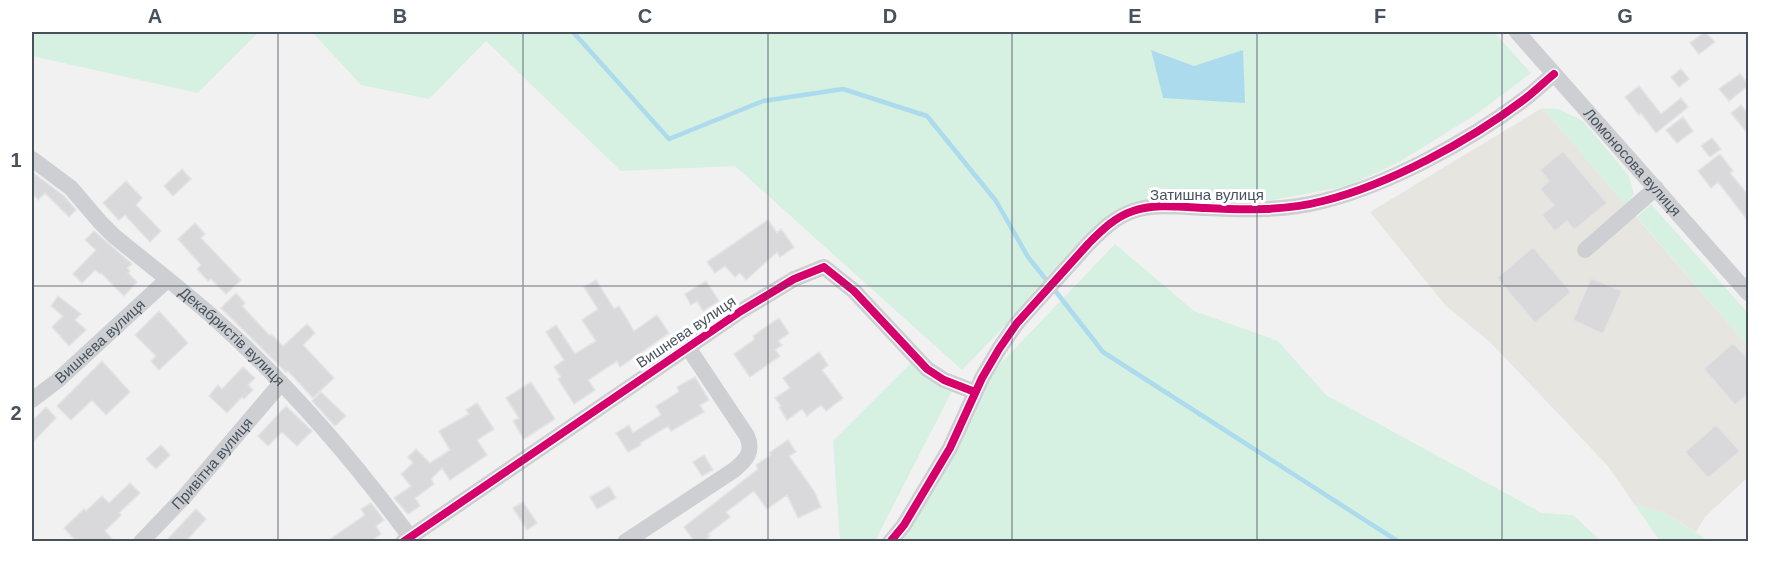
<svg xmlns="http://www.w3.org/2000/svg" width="1780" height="573" viewBox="0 0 1780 573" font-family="Helvetica,sans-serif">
<rect width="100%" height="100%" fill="#f2f1f1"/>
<path fill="#e6e5e0" d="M1542 108 1748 346V477L1705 517 1696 532 1665 513 1635 505 1607 465 1490 342 1446 306 1370 212Z"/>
<path fill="#d6f0e2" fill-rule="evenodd" d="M32 32H259L198 93 32 56Z
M312 32H1494L1531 73 1475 115 1399 162 1348 186 1262 202 1115 212 962 370 735 166 621 171 486 41 429 99 361 85ZM1152 50 1194 66 1163 98Z
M1542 108 1559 109 1583 121 1629 176 1634 194 1626 205Z
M1651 204 1748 313V346L1637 217Z
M1115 244 1194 311 1278 341 1326 395 1542 513 1573 515 1601 541 897 542 984 381Z
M917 357 954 387 875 541H840L833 441Z
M1635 505 1665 513 1709 541H1660Z"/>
<path fill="#acdbed" d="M1151 50 1194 66 1243 50 1245 103 1163 98Z"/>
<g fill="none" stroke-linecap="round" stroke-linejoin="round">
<path stroke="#acdbed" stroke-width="4.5" d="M573 32 669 139 763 101 843 89 927 116 996 201 1028 257 1048 282
M1053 288 1103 352 1399 542"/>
</g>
<path fill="#d9d9db" stroke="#e3e3e4" stroke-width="1.5" d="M1705 32 1715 42 1699 54 1690 43Z
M1681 69 1689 79 1679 87 1671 77Z
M1740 74 1749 85 1729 101 1719 89Z
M1639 86 1661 114 1681 98 1688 107 1656 133 1641 113 1639 115 1625 97Z
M1741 105 1749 115V135L1731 113Z
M1683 117 1693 131 1677 143 1666 130Z
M1712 138 1721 149 1710 157 1701 146Z
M1563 151 1607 203 1574 230 1567 221 1555 231 1542 215 1554 205 1540 189 1549 181 1540 170Z
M1720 154 1733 171 1730 173 1749 196V222L1718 182 1711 188 1698 171Z
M182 169 191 179 173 196 164 186Z
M32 172 64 196 76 210 69 217 45 193 38 200 32 193Z
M126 181 142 198 136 205 161 231 150 242 125 215 119 220 103 203Z
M768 220 777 233 781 229 794 247 780 257 777 252 746 280 740 273 735 277 725 266 715 273 707 262Z
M195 223 205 234 201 238 241 280 226 294 211 279 208 281 197 269 201 265 178 239Z
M94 231 132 264 127 268 130 271 128 273 137 282 124 296 101 273 100 274 95 270 82 283 73 274 96 250 85 240Z
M1533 247 1571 292 1535 323 1497 278Z
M1591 278 1622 291 1603 334 1573 320Z
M596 280 614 309 619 306 634 331 657 315 669 333 620 367 617 361 588 380 595 390 574 404 558 379 561 377 554 367 564 360 546 332 556 325 575 354 596 341 582 320 598 309 584 287Z
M706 281 719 301 703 311 697 301 691 305 685 294Z
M236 293 245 303 242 306 270 336 271 334 283 346 307 324 315 333 303 345 334 378 313 398 288 371 286 372 221 308Z
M58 296 81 314 75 320 86 330 69 346 52 327 63 316 51 306Z
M159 311 188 343 159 370 151 361 156 356 135 335Z
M779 318 789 333 778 341 782 345 775 350 780 356 750 377 734 354 755 339 753 336Z
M1733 343 1749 360V393L1735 405 1704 369Z
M819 352 828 365 822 370 843 398 826 411 821 405 807 416 802 409 787 420 779 407 781 406 775 398 790 388 783 378Z
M102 361 130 392 106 415 92 400 71 420 57 406Z
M243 367 255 378 248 385 253 390 244 399 242 397 227 413 209 396 218 385 222 389Z
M695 377 709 400 700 405 704 412 671 431 668 426 640 443 641 445 628 452 616 433 629 425 633 433 661 415 656 406 679 392 677 387Z
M531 382 555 419 524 439 513 421 519 418 506 398Z
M321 392 346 416 335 426 312 401Z
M477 403 494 429 477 440 487 455 450 480 442 468 431 479 434 484 415 498 420 506 408 514 394 498 411 486 401 474 413 463 408 457 416 449 430 463 450 450 439 431 469 414 466 410Z
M286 406 312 431 297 446 282 432 268 446 258 436Z
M46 407 56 418 32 443V421Z
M1716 425 1740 451 1708 478 1685 452Z
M788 440 796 452 789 456 814 491 821 507 798 518 787 495 767 509 754 491 726 512 730 517 708 534 710 536 703 542H695L684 527 758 469 756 465 771 455 769 453Z
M161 445 170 455 156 469 146 459Z
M704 455 713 470 702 476 693 462Z
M130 483 140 493 119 513 121 515 105 531 115 542H77L64 528 84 509 86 511 102 496 109 503Z
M609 486 616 498 597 509 590 497Z
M523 502 537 523 527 530 513 508Z
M371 503 384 520 376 526 381 534 370 542H326L365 515 361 509Z
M196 509 206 519 185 542H165Z"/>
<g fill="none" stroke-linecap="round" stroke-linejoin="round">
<g stroke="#cdcfd2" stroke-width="16">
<path id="s1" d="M1517 32 1748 293"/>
<path id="s2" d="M32 159 71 188 100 222 114 236C147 263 181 289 213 317 286 382 352 458 410 537"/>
<path d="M1585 250 1656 188"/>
<path id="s3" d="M32 400 57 381 167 280"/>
<path id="s4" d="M141 542 185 496 281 383"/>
<path d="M403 542 741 311 794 279 824 267 854 291 927 369 944 380 975 392"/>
<path d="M625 542 734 470C746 460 754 452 747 436L687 346"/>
<path d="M890 542 904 525 950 448 982 378 999 349 1017 323 1089 243C1102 230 1115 217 1133 211 1155 203 1181 207 1205 208 1245 210 1285 211 1323 201 1388 185 1469 141 1522 101 1533 93 1543 83 1554 74"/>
</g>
<g stroke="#fff" stroke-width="11">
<path id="cycleway" d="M403 542 741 311 794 279 824 267 854 291 927 369 944 380 975 392
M890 542 904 525 950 448 982 378 999 349 1017 323 1089 243C1102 230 1115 217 1133 211 1155 203 1181 207 1205 208 1245 210 1285 211 1323 201 1388 185 1469 141 1522 101 1533 93 1543 83 1554 74"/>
</g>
<use href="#cycleway" stroke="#d6006c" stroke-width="8"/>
</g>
<path fill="none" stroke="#48525d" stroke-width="1.5" stroke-opacity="0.55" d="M278 32V542M523 32V542M768 32V542M1012 32V542M1257 32V542M1502 32V542M32 286H1748"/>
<g text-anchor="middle" stroke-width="6" stroke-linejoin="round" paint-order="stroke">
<g font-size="15" fill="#48525d" stroke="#fff">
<text dy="5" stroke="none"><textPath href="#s1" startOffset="174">Ломоносова вулиця</textPath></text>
<text x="1207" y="200">Затишна вулиця</text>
<text transform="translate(686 332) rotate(-34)" y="5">Вишнева вулиця</text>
<text dy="5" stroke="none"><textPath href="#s2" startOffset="268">Декабристів вулиця</textPath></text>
<text dy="5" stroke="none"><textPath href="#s3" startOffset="90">Вишнева вулиця</textPath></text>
<text dy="5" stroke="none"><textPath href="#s4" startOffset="106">Привітна вулиця</textPath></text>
</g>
</g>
<rect width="1780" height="573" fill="none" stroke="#ffffff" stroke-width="66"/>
<rect x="33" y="33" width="1714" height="507" fill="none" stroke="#48525d" stroke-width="2"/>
<g font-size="20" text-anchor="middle" font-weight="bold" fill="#48525d">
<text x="155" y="23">A</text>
<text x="400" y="23">B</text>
<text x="645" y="23">C</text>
<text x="890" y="23">D</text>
<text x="1135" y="23">E</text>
<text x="1380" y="23">F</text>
<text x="1625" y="23">G</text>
<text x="16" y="167">1</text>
<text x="16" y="420">2</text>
</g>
</svg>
